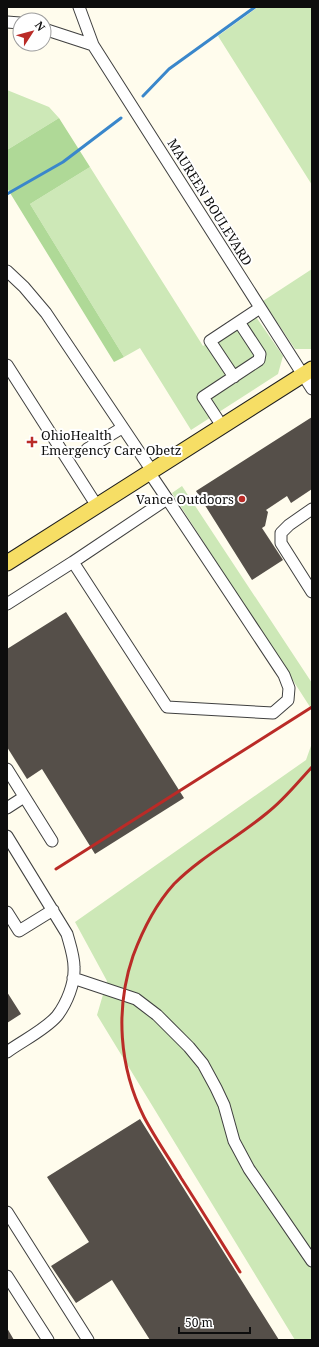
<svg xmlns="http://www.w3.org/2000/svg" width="319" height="1347" viewBox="0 0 319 1347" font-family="'Noto Serif',serif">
<rect width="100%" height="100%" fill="#fffced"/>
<path fill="#cde8b7" d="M258 7H312V185L218 36Z
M7 90 49 107 59 118 7 150Z
M90 167 203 346 254 314 283 356 278 374 191 430 140 348 124 357 30 204Z
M312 269V349H295L263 301Z
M182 486 312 683V710L172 493Z
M312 743V1340H295L97 1015 107 981 75 922 306 760Z"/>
<path fill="#afd997" d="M59 118 90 167 30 204 124 357 114 362 7 188V150Z"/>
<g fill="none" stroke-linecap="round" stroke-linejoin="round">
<path stroke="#3a87cb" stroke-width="3" d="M143 96 169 69 255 7
M7 194 63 162 121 118"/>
</g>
<path fill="#554f49" d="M312 417V489L291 503 287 496 266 510 268 512 265 526 262 528 283 560 252 580 196 491Z
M66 612 184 798 95 854 42 769 27 779 7 747V649Z
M7 992 21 1014 7 1023Z
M140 1119 279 1340H150L112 1280 76 1303 51 1266 89 1242 47 1177Z
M7 1328 14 1340H7Z"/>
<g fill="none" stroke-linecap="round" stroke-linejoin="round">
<g stroke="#404040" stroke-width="13">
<path id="minor" d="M79 7 93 45 312 389
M7 22 20 23
M44 29 93 45
M7 271 24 287 46 313 152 471
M7 365 97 506
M234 377 210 341 260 308
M222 426 203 397 259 360 260 354 239 322
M87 449 122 428
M149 472C195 540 239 607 284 675L289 688 288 700 273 713 167 707 73 562 167 499
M312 509 289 525 281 533V543L312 592
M7 604 73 562
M7 769 52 841
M7 808 24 797
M7 836 67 934C70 945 74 956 74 967 75 983 67 1003 57 1016 45 1030 22 1041 7 1052
M7 912 19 931 53 910
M73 978 136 999 157 1015 189 1047 203 1064 216 1088 224 1105 234 1141 249 1169 312 1261
M7 1212 88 1340
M7 1276 48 1340"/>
</g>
<g stroke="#1e1e1e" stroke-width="17">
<path id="major" d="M7 563 312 369"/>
</g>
<use href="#minor" stroke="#fff" stroke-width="11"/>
<use href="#major" stroke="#f6de65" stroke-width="15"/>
<path stroke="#ba2b27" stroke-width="3" d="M56 869 312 707
M240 1272C220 1240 201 1209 181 1178 169 1158 155 1138 144 1117 119 1067 115 1009 133 956 143 929 155 905 174 884 202 856 237 838 267 813 284 800 298 782 312 767"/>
</g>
<g fill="#ba2b27" stroke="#fff" stroke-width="1.5">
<path d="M30 436h4v4h4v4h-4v4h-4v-4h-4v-4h4z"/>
<circle cx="242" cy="499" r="4"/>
</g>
<g text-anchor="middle" stroke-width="4" stroke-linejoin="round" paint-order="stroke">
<g font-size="13" fill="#0d0d0d" stroke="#fff">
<text transform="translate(210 202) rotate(58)" y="5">MAUREEN BOULEVARD</text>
</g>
<g font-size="13" fill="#0d0d0d" stroke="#fff" text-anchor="start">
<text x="41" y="440">OhioHealth<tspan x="41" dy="15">Emergency Care Obetz</tspan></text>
<text x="234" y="504" text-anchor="end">Vance Outdoors</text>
</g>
</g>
<rect width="319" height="1347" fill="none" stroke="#0d0d0d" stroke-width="16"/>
<g transform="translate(32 32) rotate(54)"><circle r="19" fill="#ffffff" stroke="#9e9e9e"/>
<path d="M0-3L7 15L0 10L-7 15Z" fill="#ba2b27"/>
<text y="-6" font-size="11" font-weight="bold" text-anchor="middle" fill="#0d0d0d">N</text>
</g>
<path d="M179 1327v6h71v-6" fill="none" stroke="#0d0d0d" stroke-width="2"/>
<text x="185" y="1327" font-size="12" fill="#0d0d0d" stroke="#ffffff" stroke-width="3" paint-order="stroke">50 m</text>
</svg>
